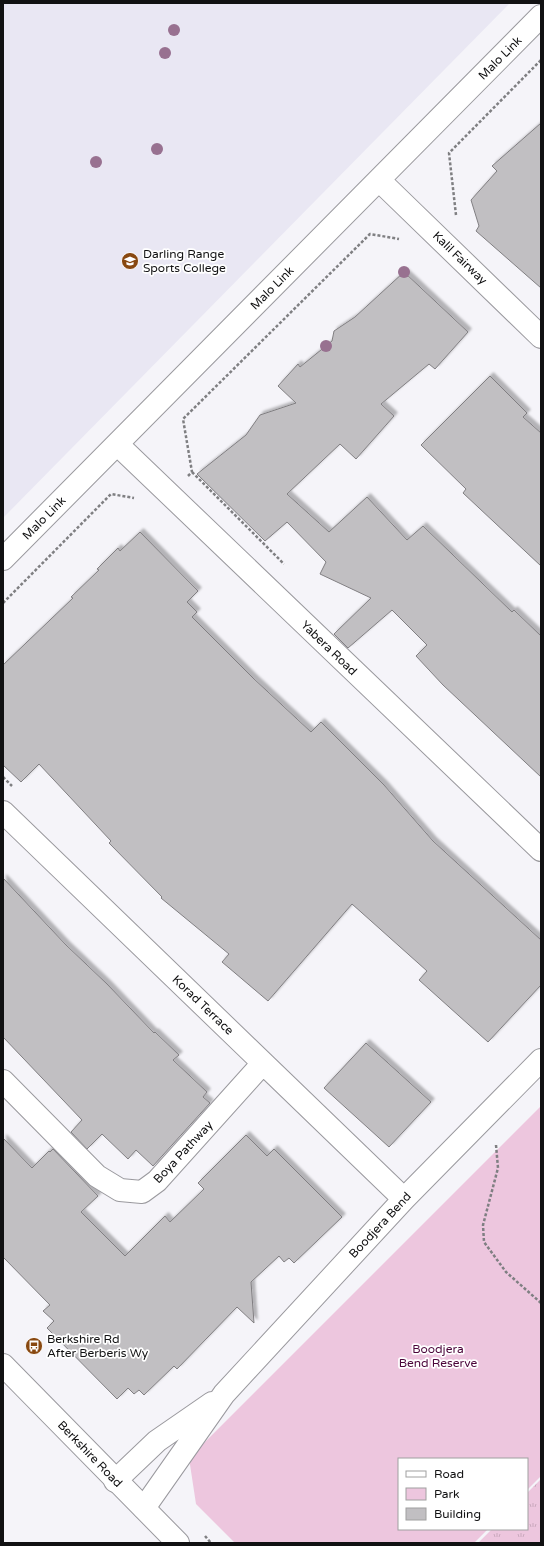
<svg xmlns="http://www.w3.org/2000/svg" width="544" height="1546" viewBox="0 0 544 1546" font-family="'Varela Round',sans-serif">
<defs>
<pattern id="grass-tufts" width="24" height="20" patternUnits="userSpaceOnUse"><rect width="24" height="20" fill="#edc6de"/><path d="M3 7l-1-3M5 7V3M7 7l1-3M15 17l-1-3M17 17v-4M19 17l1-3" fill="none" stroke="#caa9bd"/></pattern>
<filter id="shadow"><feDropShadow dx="3.5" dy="-3.5" stdDeviation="1" flood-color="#0004"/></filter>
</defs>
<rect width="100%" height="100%" fill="#f5f4f9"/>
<path fill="#e9e7f3" d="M3 3H510L3 518Z"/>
<path fill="url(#grass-tufts)" d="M541 1479V1543H478L492 1529H527V1493Z"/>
<path fill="#edc6de" d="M541 1106V1476L527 1490V1459H399V1529H488L474 1543H235L196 1504 189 1458Z"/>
<path fill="#c1bfc2" stroke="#817f82" filter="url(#shadow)" d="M541 123V288L476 231 479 226 471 200 497 171 492 166Z
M404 272 468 332 435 369 429 364 381 404 394 416 356 459 340 444 287 494 329 532 367 497 407 540 423 526 512 612 514 610 541 636V777L443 685 416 656 427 645 392 610 348 648 334 634 371 598 320 574 326 562 287 522 265 541 197 474 246 435 260 415 296 403 278 386 298 364 300 367 332 341 334 331 355 317Z
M490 376 527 413 523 417 541 433V566L463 493 466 489 421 445Z
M140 532 198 591 187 602 197 612 192 617 253 678 311 732 321 722 384 785 433 841 541 940V985L488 1042 419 980 427 971 352 904 268 1001 222 962 229 954 161 898 162 897 109 843 111 841 39 764 21 782 3 765V665L73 598 71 597 99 570 97 569 118 548 120 551Z
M3 878 66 945 107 984 154 1033 155 1032 179 1055 173 1060 207 1092 203 1097 210 1103 153 1166 136 1150 128 1159 102 1134 87 1149 71 1132 82 1120 3 1037Z
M366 1043 431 1102 389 1147 324 1088Z
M246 1135 267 1156 274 1149 342 1217 294 1263 289 1258 284 1262 279 1256 251 1282 254 1323 237 1307 177 1369 174 1366 144 1395 139 1390 134 1394 128 1388 117 1399 47 1328 54 1321 43 1311 50 1305 3 1257V1138L32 1168 49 1151 50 1152 53 1149 98 1196 81 1212 125 1256 165 1216 170 1222 204 1189 198 1183Z"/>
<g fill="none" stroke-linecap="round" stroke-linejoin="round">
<g stroke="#9a999e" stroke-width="24">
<path id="minor" d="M379 180 541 337
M117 444 541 850
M3 559 541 16
M3 812 404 1199
M3 1081 97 1176 120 1190 142 1192 157 1181 263 1063
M115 1481 157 1441 212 1403
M144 1508 224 1394 404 1199 541 1060"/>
</g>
<g stroke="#9a999e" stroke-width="24">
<path id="secondary" d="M3 1365 178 1543"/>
</g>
<path stroke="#7f7f82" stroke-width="2.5" stroke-dasharray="3 2" stroke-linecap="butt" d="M456 215 449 153 541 60
M192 472 284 564
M188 476 192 472 183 419 370 234 399 239
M3 603 111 494 134 498
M3 777 12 786
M496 1145 498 1168 483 1225 484 1242 506 1272 541 1303
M205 1536 211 1543"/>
<use href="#minor" stroke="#fff" stroke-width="22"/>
<use href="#secondary" stroke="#fff" stroke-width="22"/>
</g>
<g fill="#987190">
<circle cx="174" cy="30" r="6"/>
<circle cx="165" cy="53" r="6"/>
<circle cx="157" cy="149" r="6"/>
<circle cx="96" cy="162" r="6"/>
<circle cx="404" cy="272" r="6"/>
<circle cx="326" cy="346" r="6"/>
</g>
<defs>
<g id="school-disc" transform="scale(0.9)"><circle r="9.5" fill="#884810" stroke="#fff"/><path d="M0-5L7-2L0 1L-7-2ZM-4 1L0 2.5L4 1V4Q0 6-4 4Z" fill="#fff"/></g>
<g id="bus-disc" transform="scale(0.9)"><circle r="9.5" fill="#884810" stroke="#fff"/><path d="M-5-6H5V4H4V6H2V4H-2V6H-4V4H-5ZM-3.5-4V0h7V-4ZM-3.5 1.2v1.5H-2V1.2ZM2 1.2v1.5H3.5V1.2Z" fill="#fff"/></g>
</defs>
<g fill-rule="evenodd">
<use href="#school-disc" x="130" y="261"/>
<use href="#bus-disc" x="34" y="1346"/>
</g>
<g text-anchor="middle" stroke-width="3.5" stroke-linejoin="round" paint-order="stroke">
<g font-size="12" fill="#111112" stroke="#fff">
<text transform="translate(500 58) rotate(-45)" y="4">Malo Link</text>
<text transform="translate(460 258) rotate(44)" y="4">Kalil Fairway</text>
<text transform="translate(272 288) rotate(-45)" y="4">Malo Link</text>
<text transform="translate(44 518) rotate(-45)" y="4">Malo Link</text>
<text transform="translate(329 648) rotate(44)" y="4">Yabera Road</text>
<text transform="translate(203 1005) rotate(44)" y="4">Korad Terrace</text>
<text transform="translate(183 1152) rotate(-47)" y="4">Boya Pathway</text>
<text transform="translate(380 1225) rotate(-47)" y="4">Boodjera Bend</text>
<text transform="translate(90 1454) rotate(46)" y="4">Berkshire Road</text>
</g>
<g font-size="12" fill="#111112" stroke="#fff" text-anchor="start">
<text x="143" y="258">Darling Range<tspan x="143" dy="14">Sports College</tspan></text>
<text x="47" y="1343">Berkshire Rd<tspan x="47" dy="14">After Berberis Wy</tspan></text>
</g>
<g font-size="12" fill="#4b053a" stroke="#fff">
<text x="438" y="1353">Boodjera<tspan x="438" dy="14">Bend Reserve</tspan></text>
</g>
</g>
<rect width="544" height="1546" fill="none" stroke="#111112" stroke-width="8"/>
<rect x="398" y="1458" width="130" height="72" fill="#ffffff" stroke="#a0a0a0"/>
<rect x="406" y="1471" width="20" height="6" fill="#ffffff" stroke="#a0a0a0"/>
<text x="434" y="1478" font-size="12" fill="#111112">Road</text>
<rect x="406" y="1488" width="20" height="12" fill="#edc6de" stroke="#a0a0a0"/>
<text x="434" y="1498" font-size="12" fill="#111112">Park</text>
<rect x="406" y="1508" width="20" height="12" fill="#c1bfc2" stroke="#a0a0a0"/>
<text x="434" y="1518" font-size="12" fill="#111112">Building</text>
</svg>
